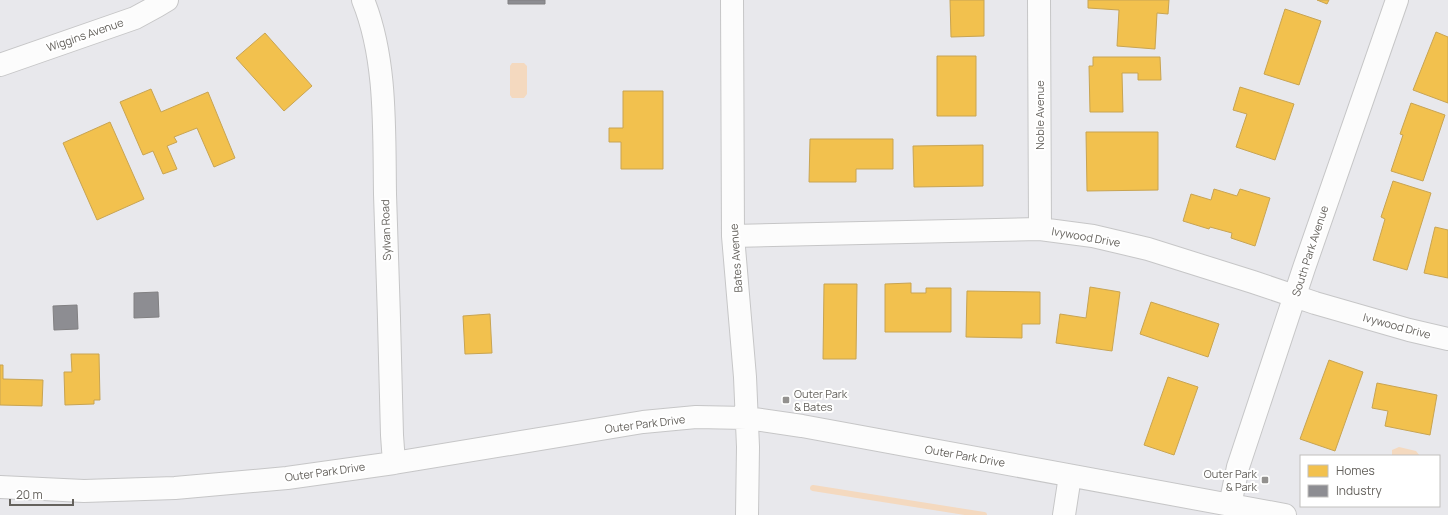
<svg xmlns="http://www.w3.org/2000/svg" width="1448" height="515" viewBox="0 0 1448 515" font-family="Manrope,sans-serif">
<rect width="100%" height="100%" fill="#e8e8ec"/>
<path fill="#f4d9bf" d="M512 63H524L527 66V94L524 98H512L510 95V66Z
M1399 447 1416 451 1420 456H1392V450Z"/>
<path fill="#f2c14e" stroke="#c8a452" d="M950 0H984V36L951 37Z
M1088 0H1169L1168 14 1157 13 1155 49 1117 46 1119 10 1088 8Z
M1317 0H1329L1327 4Z
M1285 9 1321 21 1299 85 1264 74Z
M1436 32 1448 37V103L1413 90Z
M265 33 312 86 284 111 236 58Z
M937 56H976V116H937Z
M1093 57H1160L1161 80H1138V73H1122L1123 112H1090L1089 66H1093Z
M1240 87 1294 104 1275 160 1236 147 1247 114 1233 110Z
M151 89 161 112 208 92 235 158 214 167 197 128 174 137 177 142 167 146 177 169 163 174 153 151 143 155 120 102Z
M623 91H663V169H621V142H609V128H623Z
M1411 103 1445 115 1423 181 1391 171 1403 135 1400 134Z
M110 122 144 199 97 220 63 143Z
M1086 132H1158V190L1087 191Z
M810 139H893V169H856V182H809Z
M983 145V186L914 187 913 146Z
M1393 181 1431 193 1407 270 1373 260 1385 219 1381 217Z
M1214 189 1237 196 1240 189 1270 198 1255 246 1231 238 1232 233 1210 227 1209 229 1183 221 1191 194 1211 200Z
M1435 227 1448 230V278L1424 273Z
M911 283V293H926V288H951V332H885V284Z
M824 284H857L856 359H823Z
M1090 287 1120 292 1112 351 1056 343 1060 314 1086 318Z
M967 291 1040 292V324H1022V338L966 337Z
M1151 302 1219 324 1208 357 1140 334Z
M490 314 492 353 465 354 463 316Z
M71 354H99L100 400H94V404L65 405 64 372H72Z
M1329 360 1363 372 1335 451 1300 439Z
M0 365H3V379L43 380 42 406 0 405Z
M1168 377 1198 387 1174 455 1144 445Z
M1377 383 1437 395 1430 435 1385 426 1388 411 1372 408Z"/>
<path fill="#8d8d92" stroke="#818082" d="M508 0H545V4H508Z
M158 292 159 317 134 318V293Z
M77 305 78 329 54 330 53 306Z"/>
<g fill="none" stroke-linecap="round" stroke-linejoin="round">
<path stroke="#f4d9bf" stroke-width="6" d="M813 488 984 515"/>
<g stroke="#c6c6c7" stroke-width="24">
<path id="minor" d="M363 0C387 59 384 131 385 194 388 274 390 355 392 435L394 463
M732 0 733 236 745 377 748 447 747 515
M1039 0 1040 229
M0 65 135 18 157 6 167 0
M733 236 1040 229 1093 236 1148 249 1253 282 1315 303 1409 330 1448 339
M0 487 84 491 175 488 287 478 394 463 643 422 696 417 747 418 802 426 1285 515
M1230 505 1238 467 1304 268 1397 0
M1064 515 1070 476"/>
</g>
<use href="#minor" stroke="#fcfcfc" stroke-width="22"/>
</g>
<g fill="#93918f" stroke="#fff" stroke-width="1.5">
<rect x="782" y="396" width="8" height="8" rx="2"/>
<rect x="1261" y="476" width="8" height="8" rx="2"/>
</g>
<g text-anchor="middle" stroke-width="4" stroke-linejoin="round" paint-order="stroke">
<g font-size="11" fill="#65625d" stroke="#fff">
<text transform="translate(85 35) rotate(-19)" y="4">Wiggins Avenue</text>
<text transform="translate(1040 115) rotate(-90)" y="4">Noble Avenue</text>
<text transform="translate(386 230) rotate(-92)" y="4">Sylvan Road</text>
<text transform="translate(1086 237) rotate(10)" y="4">Ivywood Drive</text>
<text transform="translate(1310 251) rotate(-72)" y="4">South Park Avenue</text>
<text transform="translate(736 258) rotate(-94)" y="4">Bates Avenue</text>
<text transform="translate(1397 326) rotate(15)" y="4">Ivywood Drive</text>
<text transform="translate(645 424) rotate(-7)" y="4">Outer Park Drive</text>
<text transform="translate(965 456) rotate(10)" y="4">Outer Park Drive</text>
<text transform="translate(325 472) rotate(-8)" y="4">Outer Park Drive</text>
</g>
<g font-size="11" fill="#65625d" stroke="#fff" text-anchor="start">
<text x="794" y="398">Outer Park<tspan x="794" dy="13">&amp; Bates</tspan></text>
<text x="1257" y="478" text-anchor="end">Outer Park<tspan x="1257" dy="13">&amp; Park</tspan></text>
</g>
</g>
<rect x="1300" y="455" width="140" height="52" fill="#ffffff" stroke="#c1c0be"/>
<rect x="1308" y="465" width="20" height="12" fill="#f2c14e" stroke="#c1c0be"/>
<text x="1336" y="475" font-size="12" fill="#65625d">Homes</text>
<rect x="1308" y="485" width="20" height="12" fill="#8d8d92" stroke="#c1c0be"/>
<text x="1336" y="495" font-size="12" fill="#65625d">Industry</text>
<path d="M10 499v6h63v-6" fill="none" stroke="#65625d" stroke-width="2"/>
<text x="16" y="499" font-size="12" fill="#65625d" stroke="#ffffff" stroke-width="3" paint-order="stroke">20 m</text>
</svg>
